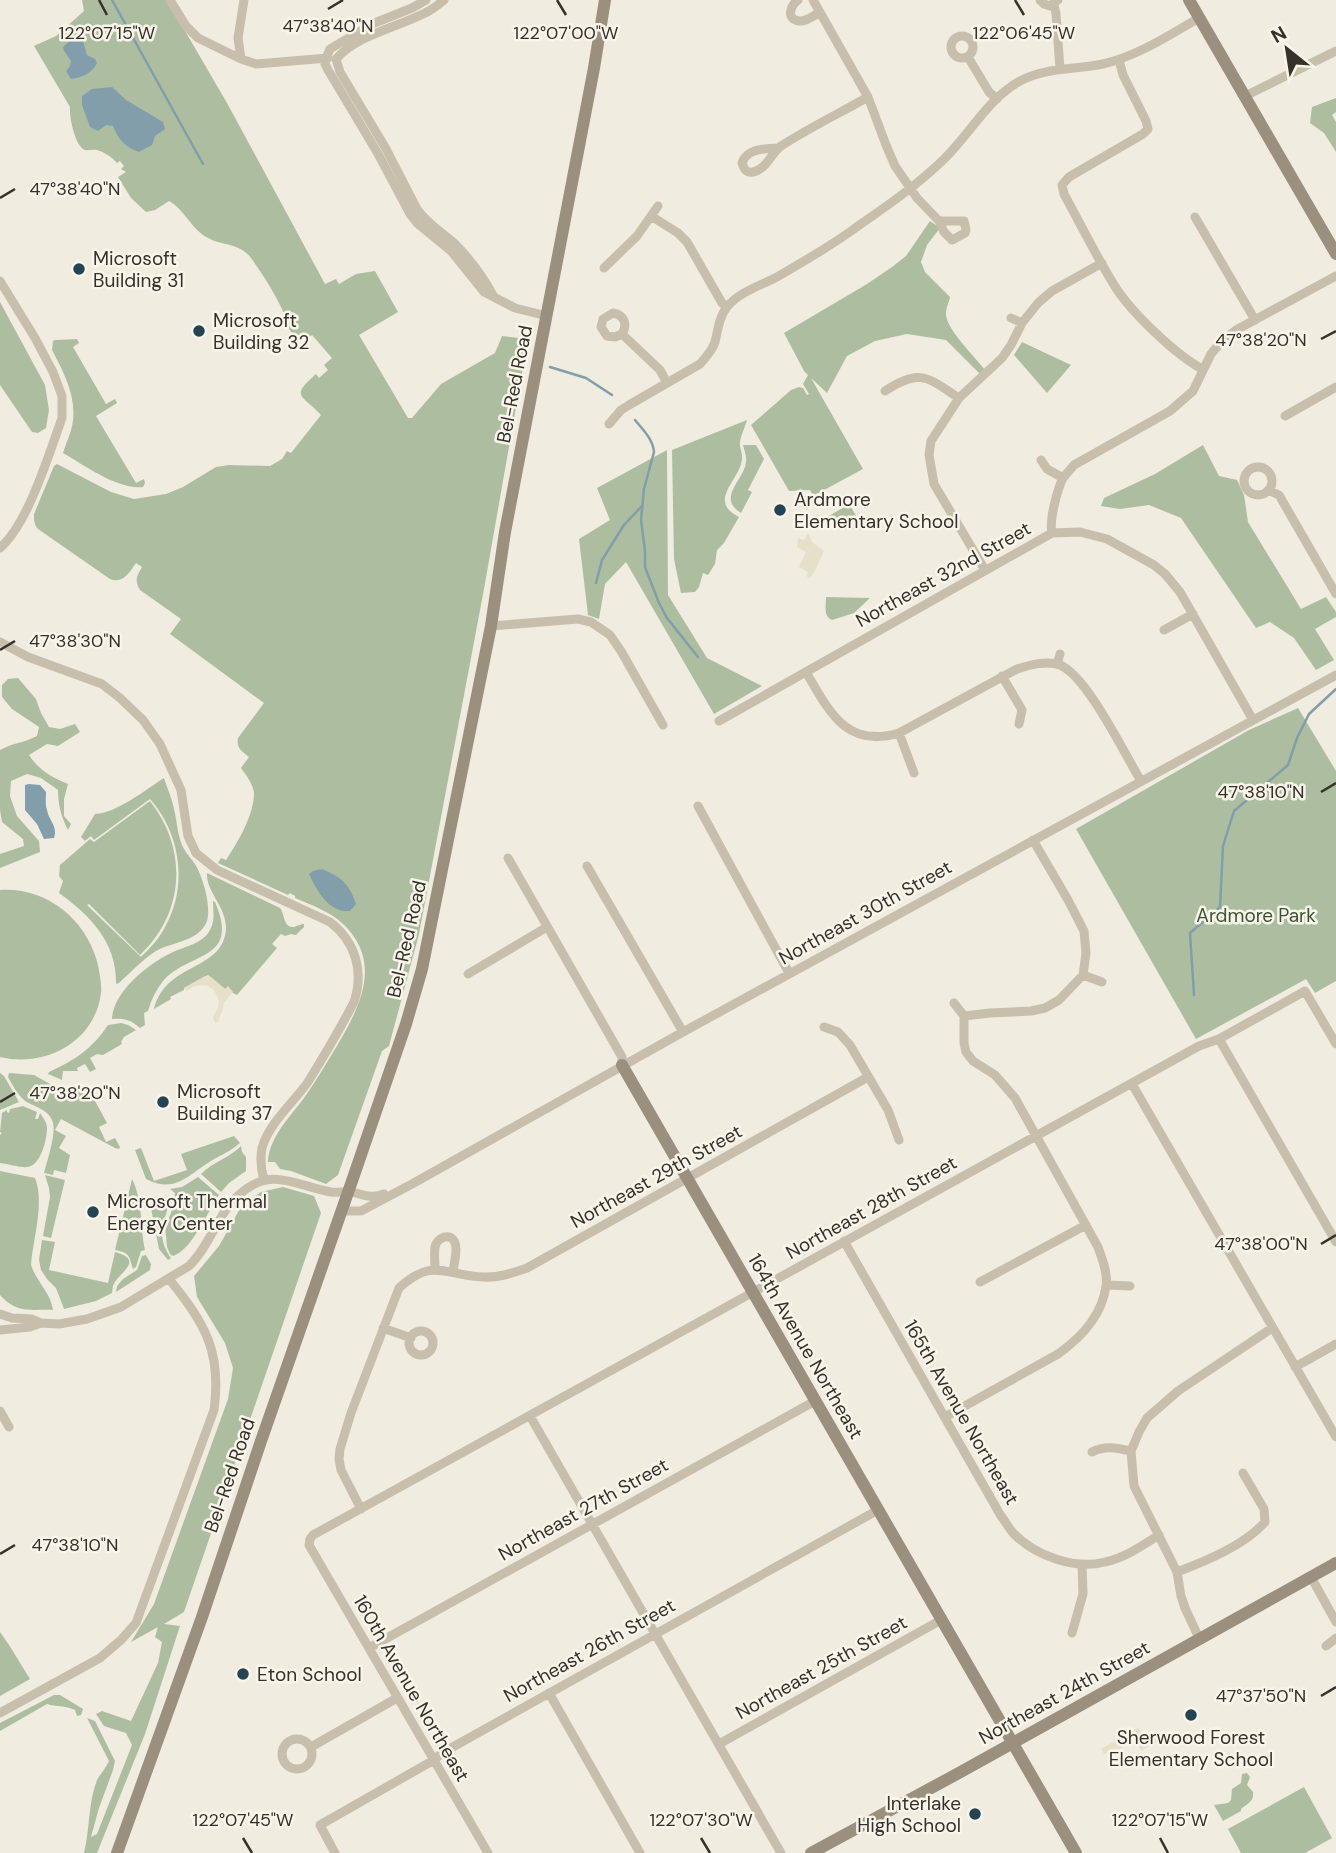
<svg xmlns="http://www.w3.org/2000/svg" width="1336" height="1853" viewBox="0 0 1336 1853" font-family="'DM Sans',sans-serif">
<rect width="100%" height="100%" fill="#f0ecdf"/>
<path fill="#adbea0" d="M82 0H167L227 103 325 284 336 279 339 284 356 274 375 271 398 312 359 335 408 418H412L441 384 495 353 502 336 528 339 484 589 419 934 389 1046 382 1051 338 1175 326 1184 291 1171 280 1169 275 1162H268C269 1137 290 1117 304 1098 316 1081 327 1062 338 1044 361 1005 383 961 342 923 329 911 311 905 295 898V896L290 893 288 895 218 863 221 858 226 860C238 842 254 815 254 793 253 784 246 775 241 768L249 757C242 751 236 748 238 738L264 703 170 634 181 619 140 590C134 580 137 576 142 567L136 563C129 573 123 584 110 579L38 529C34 525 34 520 34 514L54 466 57 464 111 492 134 499 166 494 183 487 216 467 229 465 270 466 282 459 287 451 291 453 321 415C301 394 290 397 316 374L319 378 328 370 324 365 332 358 312 335 307 339 300 340C286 331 288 322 282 309 274 292 262 273 251 258 240 243 223 246 208 238 191 229 185 210 169 201L155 210 146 212 131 198 118 177 126 172 121 169 124 166 120 161 117 163C112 157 104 152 97 150 93 149 89 151 85 150 75 147 69 116 70 107L34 46 56 36 84 11Z
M1336 98V112L1332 115 1336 122V152L1324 133 1310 123 1312 107Z
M930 221 940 228 927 245 921 262 925 272 950 297C949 302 946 308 946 314 946 329 976 358 986 371L981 375 946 340 907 334 875 341 847 356 827 393 811 378 863 469 813 496 810 490 789 491 751 425 791 390 799 387 803 388 807 395 809 394 803 384 808 375 804 371 784 333 867 284 892 267 906 256Z
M0 302 45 385 49 410 46 428 38 433 32 432 0 385Z
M77 339 79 343 73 347 106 404 115 399 117 403 96 416 136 483 144 479 145 483 143 487C118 490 84 465 63 453 66 443 72 431 73 420 76 395 63 371 52 350L53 341 55 340Z
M1022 342 1071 365 1047 393 1014 355Z
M747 420C745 427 741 435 740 442 739 448 743 453 742 459 741 479 706 501 739 517L724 543 717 550 715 564 708 575 703 573 699 587 695 592 681 593 674 559 672 450Z
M743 445H756L764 459 748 490 752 492 741 513C716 497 744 481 746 462 747 456 744 450 743 445Z
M1203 445 1219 476 1237 480 1244 495 1248 522 1301 609 1326 597 1336 612V617L1315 629 1334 660 1316 670 1294 638 1270 622 1256 628 1181 518 1149 505 1120 509 1101 506 1104 498 1155 474Z
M667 450 668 595 707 658 762 686 714 714 626 562 605 584 599 619 588 615 579 539 610 520 597 488Z
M846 506 851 507 864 530 822 529V520Z
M826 597 870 598 854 613 832 620C823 616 826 606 826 597Z
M18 678 36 699 41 713 49 727 60 729 75 724 80 732 58 746 47 744 29 755C39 770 51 777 68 784L64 799V816L71 824 68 830C61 816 58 805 58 790L41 778 27 774 11 781 10 796 17 816 39 841 40 852 0 868V854L24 846 23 839 2 822 0 810V750C13 743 23 743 37 736L39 727 12 709 2 697V685L8 679Z
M1298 708 1336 771V981L1315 993 1306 979 1196 1039 1076 829 1249 730Z
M164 778C167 788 172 798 174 809 177 821 177 833 182 845 186 855 196 862 199 872 205 885 214 917 203 928 192 942 170 943 156 951 142 960 131 972 119 983L116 984C117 943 91 916 59 893L63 881 59 876 60 865 90 839 94 842 150 801C188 849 185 913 140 955L89 904 87 905 141 957C150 948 159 939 165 927 188 886 181 834 150 799L94 840 91 836 85 841 81 837 95 814C117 813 145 790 164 778Z
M207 873 280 908C285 914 283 928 294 927 297 926 301 924 304 924V927L296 935 291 934 285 936 281 934 272 944 277 948 237 995 225 989 208 975 184 988V990L170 997 171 999 154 1009C166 961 224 972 226 928 226 906 206 892 207 873Z
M0 890C45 887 84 917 97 961 99 971 102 982 101 993 95 1042 45 1068 0 1057Z
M213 901 215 902C241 962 188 951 163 981 156 990 151 1000 148 1011L144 1013 145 1025 140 1028C131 1020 124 1018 112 1019 113 992 148 964 171 953 185 946 204 944 211 928 215 919 213 910 213 901Z
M121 1023 128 1025 136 1030 124 1037 121 1042 122 1044 103 1055 97 1054 90 1058 96 1069 90 1072 85 1064 77 1068 78 1071H63L62 1080 48 1074 49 1072C75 1060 92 1049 108 1025Z
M0 1073 4 1076 19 1102 0 1110Z
M9 1073 34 1075 52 1085 84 1091 94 1099 107 1123 99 1127 106 1142 115 1138 120 1147 119 1149 115 1148 61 1119 55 1130 66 1136 59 1148 70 1155 66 1173 54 1170 53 1175 44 1173C47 1161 56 1135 53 1123 49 1108 34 1108 24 1100 17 1094 12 1084 8 1077Z
M23 1106 37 1112 35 1119H38L40 1113C43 1118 47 1122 47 1128 47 1139 41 1165 28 1167 20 1168 9 1164 0 1163V1135L2 1133 0 1132 2 1113 7 1110V1112L9 1113 10 1109Z
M234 1136 240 1143C231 1151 221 1155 211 1161 188 1175 175 1194 146 1179L135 1150 141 1148 154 1181 187 1170 181 1154Z
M241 1146 242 1152 246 1157V1171L229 1183 221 1192 201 1174C213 1162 229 1158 241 1146Z
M0 1171 35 1178C45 1203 33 1238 31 1265 36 1281 51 1293 53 1310 30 1309 17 1314 0 1295Z
M45 1175 65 1180 51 1238 43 1236 50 1197 49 1188Z
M198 1177 219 1195C208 1211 192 1250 173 1256L170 1254 167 1247 165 1226 171 1213 175 1193 170 1189 182 1187Z
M132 1179C143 1200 140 1227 145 1250L141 1251 136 1267 133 1269C129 1257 131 1253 115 1250Z
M283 1187 314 1196 321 1213 184 1612 164 1624 180 1626 145 1734 97 1853H84C90 1829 88 1803 97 1780 100 1774 106 1768 109 1761L87 1718 95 1721 115 1761 113 1770 99 1808 91 1837 97 1834 132 1745 126 1733 104 1726 96 1714 102 1711 131 1721 158 1663 162 1642 155 1637 158 1627 131 1642 154 1604 228 1399 233 1368 225 1343 197 1297 194 1276 219 1246 242 1205 261 1192Z
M165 1199 168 1200C169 1210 165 1215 163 1224 160 1236 164 1249 171 1258L168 1260 159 1249 151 1208C154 1202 158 1200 165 1199Z
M42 1240 55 1242 49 1270 108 1283 115 1252C143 1260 123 1270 115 1282 112 1287 113 1287 112 1293L96 1301 64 1309 56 1288 47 1279 41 1270 39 1260Z
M146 1255 151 1264 150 1270 116 1292 117 1286 123 1279 137 1270 142 1256Z
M0 1632 9 1645 30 1679 0 1696Z
M54 1695H60L83 1709 81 1715 77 1716 75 1710C65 1705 57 1707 47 1704L0 1731V1723Z
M1247 1773 1250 1777 1247 1785 1253 1792C1254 1802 1248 1803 1241 1809V1811L1223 1821 1214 1805 1228 1803 1231 1800 1232 1789 1241 1783 1242 1774Z
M1304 1787 1332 1838 1305 1853H1241L1228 1829Z"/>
<path fill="#e6e0c8" d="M808 533 812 542 824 551 815 571 810 578 806 576 808 572 799 567 806 552 797 547 798 538 804 540Z
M205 976 211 977 225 989 228 986 233 992 223 1004 224 1006 218 1022 215 1023 213 1017 218 1008 219 1001 214 990 208 986 201 985 193 987 187 991 184 988Z
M1138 1728 1141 1732 1154 1738 1158 1736 1160 1740 1141 1751 1139 1747 1142 1743V1739L1140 1735 1133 1734 1128 1739 1129 1744 1118 1750 1116 1748 1104 1754 1101 1749Z"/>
<path fill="#819eaa" d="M78 36 83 41 87 55 95 59 97 63C92 74 82 77 71 79L66 71 70 66 71 61 64 51 63 47 73 38Z
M112 87 126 100 163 122 165 129 155 136 152 145 139 152C126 148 118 139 113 126L106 125 98 131 90 127 82 105V96L92 89Z
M29 784 40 785 46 792C46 797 45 804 47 810 49 821 58 826 54 838L44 839 37 824 25 810V785Z
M322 869C341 877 349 883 356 904L350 911C329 913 317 891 309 874L313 871Z"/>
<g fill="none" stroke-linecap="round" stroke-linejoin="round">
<path stroke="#819eaa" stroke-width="2.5" d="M112 0 203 164
M550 367 586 378 612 395
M635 420C643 430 653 439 654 452L644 489 641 520 645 551V567L659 603 667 618 698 657
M596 583 602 560 624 525 642 506
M1194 995 1190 933 1220 907 1223 846 1234 811 1288 765 1297 738 1309 714 1336 689"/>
<path stroke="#c7bfac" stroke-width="9" d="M170 0 186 26 198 38 241 59 256 64 328 58
M798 0C791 5 785 19 799 21 806 22 815 15 820 12
M813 0 868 97 886 145 895 166 917 198 939 221 944 232 952 240 965 233 966 230 964 221H939
M1040 0 1044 4 1050 6 1058 0
M1054 5 1056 14 1060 69
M951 47a11 11 0 1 1 22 0a11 11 0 1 1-22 0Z
M968 57 989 92 997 99
M326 58 325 64 328 70 377 152 410 214 417 223 451 251 484 292 515 308 547 316
M326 58 330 49 372 24 412 8 426 0
M241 59 238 38 244 0
M336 59 340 72 385 147 417 209C427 223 441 232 454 243 469 258 484 278 494 297
M336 59C357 35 398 27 425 13 432 10 438 5 444 0
M1245 96 1336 51
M778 148C764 149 747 148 742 163 744 169 746 173 753 172 767 169 771 153 781 146 809 128 840 113 868 97
M1062 185 1064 194C1081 225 1097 258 1116 288 1133 314 1175 354 1202 369
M1062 185 1069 177 1143 134 1148 129 1146 121 1123 75 1119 60
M651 216 678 233 687 242 722 303 727 307
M1195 217 1255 320
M604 268 637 236 658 206
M0 281 35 338 53 372 62 396V418C49 454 28 524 0 548
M1011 318 1022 323
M622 334 615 337 607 336 601 327 603 319 613 313C624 315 628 324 622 334L660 370 667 383
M885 391C920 368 927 377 959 398
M1285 416 1336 387
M609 424 621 410 629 405 700 364C706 357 712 351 715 342 718 330 719 317 727 307 738 293 761 285 777 277 804 261 833 245 858 226 887 206 917 185 942 161 969 136 987 99 1020 81 1046 67 1075 70 1103 64 1138 56 1169 35 1199 18
M1041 460 1047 469 1063 478
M1244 481a14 14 0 1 1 28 0a14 14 0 1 1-28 0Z
M1268 490 1279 495 1336 594
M1052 533 1080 532 1107 539 1154 565 1165 574 1180 592 1253 720
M985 570 934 484 929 455 931 441 959 398 1002 358 1011 345 1022 323 1038 303 1052 291 1102 263
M491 626 578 619 591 622 610 635 621 651 663 725
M1164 630 1193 614
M0 642 28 657 102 684 120 698 143 720 160 744 181 790 188 836 196 853 217 870 330 922C356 942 364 972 354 1002 340 1029 324 1056 308 1082 293 1103 269 1123 262 1148 260 1159 261 1170 264 1180
M1057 664 1060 654
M806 672C829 711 846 749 899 733L1017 669C1030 665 1046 660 1060 665 1087 676 1124 753 1141 781
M1002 676 1022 710 1019 724
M719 721 1052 533C1049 521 1057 490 1063 478 1066 474 1071 469 1074 465L1170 411 1193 391 1211 354 1221 342 1236 330 1336 276
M899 733 914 773
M698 806 789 973
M1033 840 1068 900 1084 931 1086 953 1083 975
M508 858 622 1057V1065
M587 866 683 1032
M468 974 547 927
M964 1016 990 1013 1031 1011 1045 1008 1059 1000 1083 975 1102 982
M824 1027 838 1032 850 1045 888 1110 899 1140
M1219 1039 1336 1242
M1132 1084 1336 1437
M342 1211H361L412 1184 683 1032 1336 675
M844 1241 1001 1516C1006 1522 1009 1529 1014 1534 1036 1556 1075 1570 1105 1562 1124 1558 1142 1546 1159 1535
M435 1269C435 1262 434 1254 435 1247 437 1237 451 1232 455 1243 458 1250 454 1263 453 1271
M980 1282 1086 1225
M1107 1285 1130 1286
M0 1314 12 1318 32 1319 41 1323 59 1324 87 1319 121 1307 189 1266C210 1246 218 1213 239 1195 271 1165 296 1186 331 1192 338 1193 345 1191 352 1192 364 1195 372 1199 384 1194
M383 1328 411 1338
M0 1330 30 1327 41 1323
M409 1343a12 12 0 1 1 24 0a12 12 0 1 1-24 0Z
M1295 1367 1336 1344
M0 1411 9 1427
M530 1416 781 1853
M945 1417 1058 1354C1082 1337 1102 1316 1106 1286 1108 1273 1102 1259 1098 1247L1015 1098 995 1075 973 1061 966 1052 964 1043V1016L954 1003
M1131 1451 1134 1486 1177 1572 1181 1596 1185 1608 1199 1638
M1092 1452C1105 1445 1117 1448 1131 1451L1139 1432 1147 1418 1162 1405 1178 1391 1272 1328
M1243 1473 1264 1509 1265 1522
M361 1509 341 1470 339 1459 340 1449 351 1413 399 1288C433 1257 444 1275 483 1277 498 1278 513 1273 527 1268L868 1077
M1177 1572C1206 1561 1245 1545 1265 1522
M1311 1577 1336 1622
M1072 1633 1083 1594 1082 1565
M1326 1646 1336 1638
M369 1648 815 1401
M549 1693 640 1853
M0 1713 100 1658 121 1640 136 1623 214 1410C222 1352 205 1323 169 1279
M282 1754a15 15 0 1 1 30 0a15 15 0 1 1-30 0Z
M719 1744 941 1620
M311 1747 397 1698
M335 1853 320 1825 434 1760 442 1753 878 1510
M488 1853 309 1545 310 1539 313 1535 1199 1046 1219 1039 1305 991 1336 1044"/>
<path stroke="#9b8f7e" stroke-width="12" d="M1189 0 1336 254
M622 1065 1076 1853
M117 1853 202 1617 261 1441 352 1181 406 1024 422 969 491 626 505 532 594 68 605 0
M811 1853 957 1774 1336 1563"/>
</g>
<path fill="none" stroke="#36312a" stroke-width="2.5" d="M99 0 107 15M557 0 566 15M1015 0 1024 15M328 9 343 0M0 198 15 189M1321 339 1336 331M0 650 15 641M1321 792 1336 783M0 1102 15 1093M1321 1244 1336 1235M0 1554 15 1545M1321 1696 1336 1687M243 1838 252 1853M701 1838 710 1853M1160 1838 1168 1853"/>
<g fill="#244453" stroke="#f8f5eb" stroke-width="2.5">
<circle cx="79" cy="269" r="7"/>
<circle cx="199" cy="331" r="7"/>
<circle cx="780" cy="510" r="7"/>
<circle cx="163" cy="1102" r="7"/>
<circle cx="93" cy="1212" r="7"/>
<circle cx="243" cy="1674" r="7"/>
<circle cx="1191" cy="1715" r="7"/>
<circle cx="975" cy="1814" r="7"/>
</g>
<g text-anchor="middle" stroke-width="5" stroke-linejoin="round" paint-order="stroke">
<g font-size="19" fill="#36312a" stroke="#f8f5eb" text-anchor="start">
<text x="93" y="265">Microsoft<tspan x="93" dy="22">Building 31</tspan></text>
<text x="213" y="327">Microsoft<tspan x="213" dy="22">Building 32</tspan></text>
<text x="794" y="506">Ardmore<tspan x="794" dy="22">Elementary School</tspan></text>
<text x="177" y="1098">Microsoft<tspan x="177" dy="22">Building 37</tspan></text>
<text x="107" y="1208">Microsoft Thermal<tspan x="107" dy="22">Energy Center</tspan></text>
<text x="257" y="1681">Eton School</text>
<text x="1191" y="1744" text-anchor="middle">Sherwood Forest<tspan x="1191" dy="22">Elementary School</tspan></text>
<text x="961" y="1810" text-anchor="end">Interlake<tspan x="961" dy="22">High School</tspan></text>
</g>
<g font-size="19" fill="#36312a" stroke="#f8f5eb">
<text transform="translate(514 384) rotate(-79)" y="7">Bel-Red Road</text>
<text transform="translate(943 574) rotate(-29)" y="7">Northeast 32nd Street</text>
<text transform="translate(865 912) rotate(-29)" y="7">Northeast 30th Street</text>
<text transform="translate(406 939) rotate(-77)" y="7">Bel-Red Road</text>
<text transform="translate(656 1176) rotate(-29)" y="7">Northeast 29th Street</text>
<text transform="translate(871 1207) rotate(-29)" y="7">Northeast 28th Street</text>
<text transform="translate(806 1346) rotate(60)" y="7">164th Avenue Northeast</text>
<text transform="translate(962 1412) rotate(60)" y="7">165th Avenue Northeast</text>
<text transform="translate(229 1475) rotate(-71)" y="7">Bel-Red Road</text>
<text transform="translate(583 1509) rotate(-29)" y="7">Northeast 27th Street</text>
<text transform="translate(589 1650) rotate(-29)" y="7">Northeast 26th Street</text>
<text transform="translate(821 1667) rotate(-29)" y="7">Northeast 25th Street</text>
<text transform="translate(412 1688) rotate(60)" y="7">160th Avenue Northeast</text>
<text transform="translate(1064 1692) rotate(-29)" y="7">Northeast 24th Street</text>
</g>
<g font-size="19" fill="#3d5231" stroke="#f8f5eb">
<text x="1256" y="922">Ardmore Park</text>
</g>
</g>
<g font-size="18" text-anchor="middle" fill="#36312a" stroke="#f8f5eb" stroke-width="5" stroke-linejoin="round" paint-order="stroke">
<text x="328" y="32">47°38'40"N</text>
<text x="107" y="39">122°07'15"W</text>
<text x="566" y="39">122°07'00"W</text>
<text x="1024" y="39">122°06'45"W</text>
<text x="75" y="195">47°38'40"N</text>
<text x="1261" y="346">47°38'20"N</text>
<text x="75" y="647">47°38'30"N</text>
<text x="1261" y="798">47°38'10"N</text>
<text x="75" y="1099">47°38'20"N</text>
<text x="1261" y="1250">47°38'00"N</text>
<text x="75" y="1551">47°38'10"N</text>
<text x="1261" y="1702">47°37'50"N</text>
<text x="243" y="1826">122°07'45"W</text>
<text x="701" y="1826">122°07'30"W</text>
<text x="1160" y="1826">122°07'15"W</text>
</g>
<g transform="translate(1287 49) rotate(330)" stroke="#f8f5eb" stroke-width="5" paint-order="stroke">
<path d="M0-5L12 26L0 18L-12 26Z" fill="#36312a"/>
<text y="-10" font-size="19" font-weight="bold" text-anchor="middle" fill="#36312a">N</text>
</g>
</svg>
